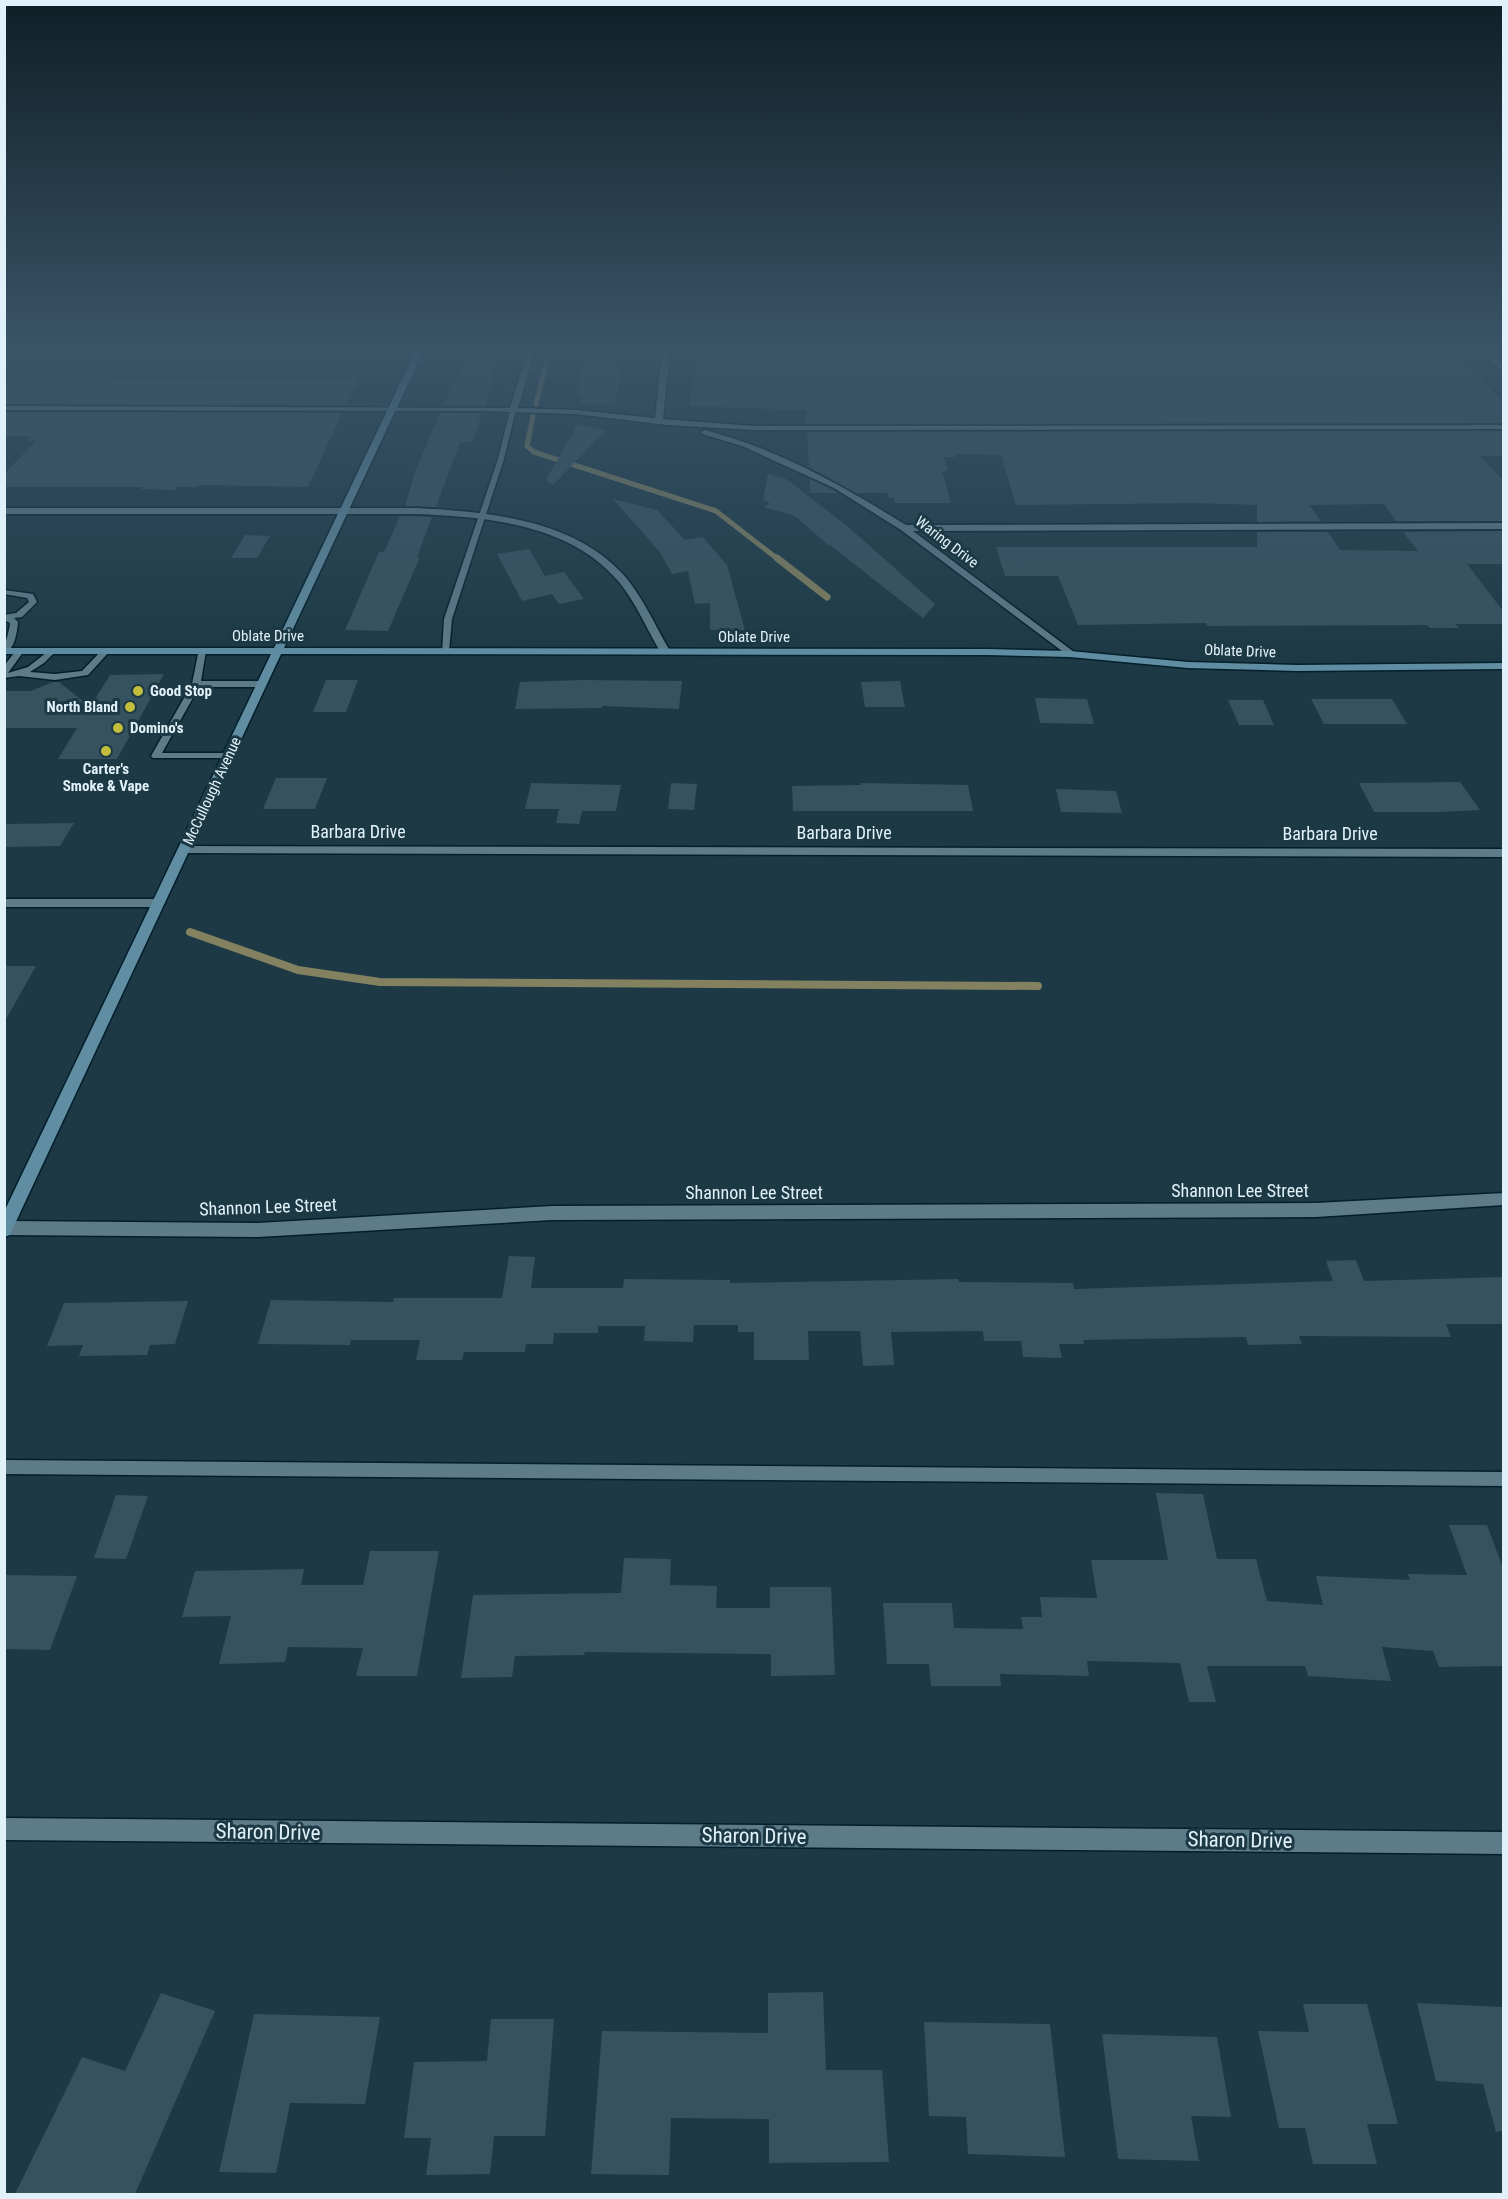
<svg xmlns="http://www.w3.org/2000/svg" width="1508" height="2199" viewBox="0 0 1508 2199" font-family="'Roboto Condensed',sans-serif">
<rect width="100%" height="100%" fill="#1c3945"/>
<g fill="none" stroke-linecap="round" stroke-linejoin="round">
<path stroke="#838160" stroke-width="5" d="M536 404 549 352
M533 416 527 446 534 452 716 511 779 560"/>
<path stroke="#838160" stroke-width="7" d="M777 558 827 597"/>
<path stroke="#838160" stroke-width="8" d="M190 932 298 970 380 982 1038 986"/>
</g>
<path fill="#36525f" d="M467 352H495L493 365H496L490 379H494L485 406 444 405Z
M589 352H621L620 375 615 405 581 404 584 394H578L582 364H588Z
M697 359 881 361 1463 360 1503 402V423L806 424V410L689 406Z
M77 376 140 379 139 381 358 379 345 405 4 404V384L12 377Z
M4 412 342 413 308 487 199 485 197 487H176L175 490 141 489 143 487H4V474L36 441H27L32 436H4Z
M440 413H482L472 442H460L436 507 405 506 415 472Z
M578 424 605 431 553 485 546 480Z
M1503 431V456H1480L1503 480V521H1396L1384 504 1309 505 1321 521 1257 522V505L1195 503 1016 505 1001 455 955 454 956 457H944L948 471H942L951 503H895L894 498H888L887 493H856L809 467 807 432Z
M768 474 786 479 846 525 935 604 923 618 830 545H828L795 516 764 507 770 503 763 500Z
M810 479 833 490 838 493H810Z
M613 499 657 510 685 540 703 537 727 565 745 630H710V603L695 604 688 571 672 574 659 551Z
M400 516 432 517 417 557H420L388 631 345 630 379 552H384Z
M1503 531V564H1467L1503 611V624H1455L1459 628H1430L1427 625 1207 626 1206 623 1078 625 1058 576H1005L996 547H1257V532H1328L1340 550 1418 551 1403 532Z
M245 535 270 536 257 558H231Z
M529 549 545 576 564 572 584 599 559 604 552 594 522 601 497 554Z
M164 674 117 759H58L77 728H4V691H31L53 682H59L90 707 110 675Z
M326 680H358L346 712H313Z
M582 680 682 681 679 709 602 706V708L515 709 520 682Z
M900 681 905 707H865L861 682Z
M1035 698 1087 699 1094 724 1040 723Z
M1311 699H1392L1407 724H1324Z
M1228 700H1263L1274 725H1239Z
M276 778H327L315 809H263Z
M1460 782 1480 810 1440 812H1374L1359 783Z
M531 783 621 785 616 811H582L579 824 556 823 559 809H525Z
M671 783 697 784 694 810 668 809Z
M861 783 968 785 973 811H793L792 786 861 785Z
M1056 789 1116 791 1122 813 1061 812Z
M74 823 60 846 4 847V824Z
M4 966H36L4 1023Z
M509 1256 535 1257 531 1288H623L624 1279 730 1280V1283L958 1279 959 1282 1073 1283 1074 1289 1333 1281 1326 1261 1356 1260 1364 1281 1503 1277V1324H1446L1451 1337 1299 1336 1302 1344 1248 1345 1246 1337 1083 1340 1084 1344H1059L1062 1358 1023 1357 1021 1341H984L983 1331 891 1332 894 1365 863 1366 860 1331H808L809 1360H754V1332H738V1325H694L693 1342 644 1341 645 1326H598V1333H554L553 1344H526L525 1352H464L462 1360H416L420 1340H351L350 1345 258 1344 271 1300 393 1302 394 1298H502Z
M188 1301 175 1344 150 1345 147 1355 79 1356 83 1345 47 1346 64 1303Z
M1156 1493 1203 1494 1217 1559H1256L1267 1601 1323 1605 1316 1576 1410 1580 1408 1574 1467 1575 1449 1525H1487L1503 1568V1666L1439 1667 1433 1651 1382 1647 1391 1681 1308 1676 1305 1666H1207L1216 1702H1189L1180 1663 1087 1661 1089 1676 1000 1674 1001 1686H931L929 1664H887L883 1603H952L954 1628 1023 1629 1021 1617H1042L1040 1597 1097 1598 1091 1560H1168Z
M116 1495 148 1496 126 1559 94 1558Z
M370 1551H439L417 1676H356L363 1648 288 1647 285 1662 219 1664 231 1616 182 1617 195 1571 304 1569 301 1585H363Z
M624 1558 671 1559 670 1585 717 1586 716 1608H770V1587H831L835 1675 771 1676V1654L585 1652 584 1655 515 1656 512 1677 461 1678 473 1595 621 1593Z
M4 1575 77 1576 50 1650 4 1649Z
M823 1992 826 2070H882L889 2162 769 2163V2119L671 2118 669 2175 591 2174 602 2031 768 2033V1993Z
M161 1993 215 2011 135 2194H15L82 2057 125 2071Z
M1417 2003 1503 2007V2131L1496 2132 1483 2084 1436 2081Z
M1303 2004H1367L1398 2124H1367L1377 2164H1313L1305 2128H1279L1258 2031 1309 2032Z
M254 2014 380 2017 365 2104 290 2103 276 2173 219 2172Z
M491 2019H554L545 2136H494L490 2174 426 2175 431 2138H404L414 2062 487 2061Z
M924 2022 1050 2024 1065 2157 968 2154 966 2117 929 2116Z
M1102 2034 1217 2037 1231 2117 1191 2116 1199 2161 1118 2159Z"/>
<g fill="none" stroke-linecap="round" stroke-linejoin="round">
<g stroke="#031f2b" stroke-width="3">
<path id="lane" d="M513 408 516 410 504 459 452 619 449 651 442 653 444 619 498 459 510 410Z
M4 590 33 594 37 602 22 617 14 618 18 622C17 633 15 648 5 653 4 643 9 634 10 623L4 620V615L16 613 29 602 27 598 4 594Z
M17 649 24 651 8 673 28 667 51 649H54V653L44 663 30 672 55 674 82 671 103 649 110 651 88 675 55 680 19 676 4 678V666Z
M199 649 206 651 201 681H262L266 684 262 687H199L162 753H228L233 756 231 758H153L151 756 192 684Z
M4 1460 1504 1472V1486L4 1474Z"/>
</g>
<g stroke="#031f2b" stroke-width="3">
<path id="street" d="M527 352H535L518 408 576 410 655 418 662 352H670L663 419 754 426 1504 425V429L754 430 667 425 576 414 480 411 4 410V406L510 408Z
M1480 352H1488L1504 366V373Z
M705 430C778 449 843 486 906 525L1504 523V529L913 531 1074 652 1075 654 1070 657 901 530 834 488 742 446 702 434 701 432Z
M4 508H417C489 512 578 519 628 580 645 602 656 627 670 651L661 653C647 630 637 604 619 582 570 524 488 517 417 514H4Z
M184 846 1504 849V857L180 853 178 850 180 847Z
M4 899H159L165 903 159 907H4Z
M1504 1193V1205L1316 1217 552 1220 258 1237 4 1235V1221L258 1223 552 1206 1316 1203Z
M4 1818 1504 1832V1854L4 1840Z"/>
</g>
<g stroke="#031f2b" stroke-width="3">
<path id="secondary" d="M415 352H423L284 648 988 649 1070 651 1188 662 1297 665 1504 663V669L1297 671 1188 668 1070 657 988 655 281 654 12 1230 10 1235 4 1237V1212L271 654H4V648H274Z"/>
</g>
<use href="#lane" fill="#5d7b89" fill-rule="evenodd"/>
<use href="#street" fill="#5d7b89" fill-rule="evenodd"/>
<use href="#secondary" fill="#608da2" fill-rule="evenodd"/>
</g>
<linearGradient id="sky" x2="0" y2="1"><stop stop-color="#0f1f26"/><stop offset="0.53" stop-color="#3a5468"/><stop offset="1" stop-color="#3a5468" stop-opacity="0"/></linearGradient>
<rect width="1508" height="660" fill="url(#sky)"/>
<g fill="#c3bd3e" stroke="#1c3945" stroke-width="2">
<circle cx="138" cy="691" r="6"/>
<circle cx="130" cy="707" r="6"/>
<circle cx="118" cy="728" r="6"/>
<circle cx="106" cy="751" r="6"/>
</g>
<g text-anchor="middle" stroke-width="6" stroke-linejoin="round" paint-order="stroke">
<g font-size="15" fill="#e1f1f9" stroke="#1c3945">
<text transform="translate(947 542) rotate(37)" y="5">Waring Drive</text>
<text x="268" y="641">Oblate Drive</text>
<text x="754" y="642">Oblate Drive</text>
<text transform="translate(1240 651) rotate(2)" y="5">Oblate Drive</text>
<text transform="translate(212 791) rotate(-65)" y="5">McCullough Avenue</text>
</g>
<g font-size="15" font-weight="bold" fill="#e1f1f9" stroke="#1c3945" text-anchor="start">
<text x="150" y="696">Good Stop</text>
<text x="118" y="712" text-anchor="end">North Bland</text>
<text x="130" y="733">Domino's</text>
<text x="106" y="774" text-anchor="middle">Carter's<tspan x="106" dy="17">Smoke &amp; Vape</tspan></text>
</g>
<g font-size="18" fill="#e1f1f9" stroke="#1c3945">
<text x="358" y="838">Barbara Drive</text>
<text x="844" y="839">Barbara Drive</text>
<text x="1330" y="840">Barbara Drive</text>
<text x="1240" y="1197">Shannon Lee Street</text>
<text x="754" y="1199">Shannon Lee Street</text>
<text transform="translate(268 1207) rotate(-2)" y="6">Shannon Lee Street</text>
</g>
<g font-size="21" fill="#e1f1f9" stroke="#1c3945">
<text transform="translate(268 1832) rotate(1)" y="7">Sharon Drive</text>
<text transform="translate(754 1836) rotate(1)" y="7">Sharon Drive</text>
<text transform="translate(1240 1840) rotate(1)" y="7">Sharon Drive</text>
</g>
</g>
<rect width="1508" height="2199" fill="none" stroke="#e1f1f9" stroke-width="12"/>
</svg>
